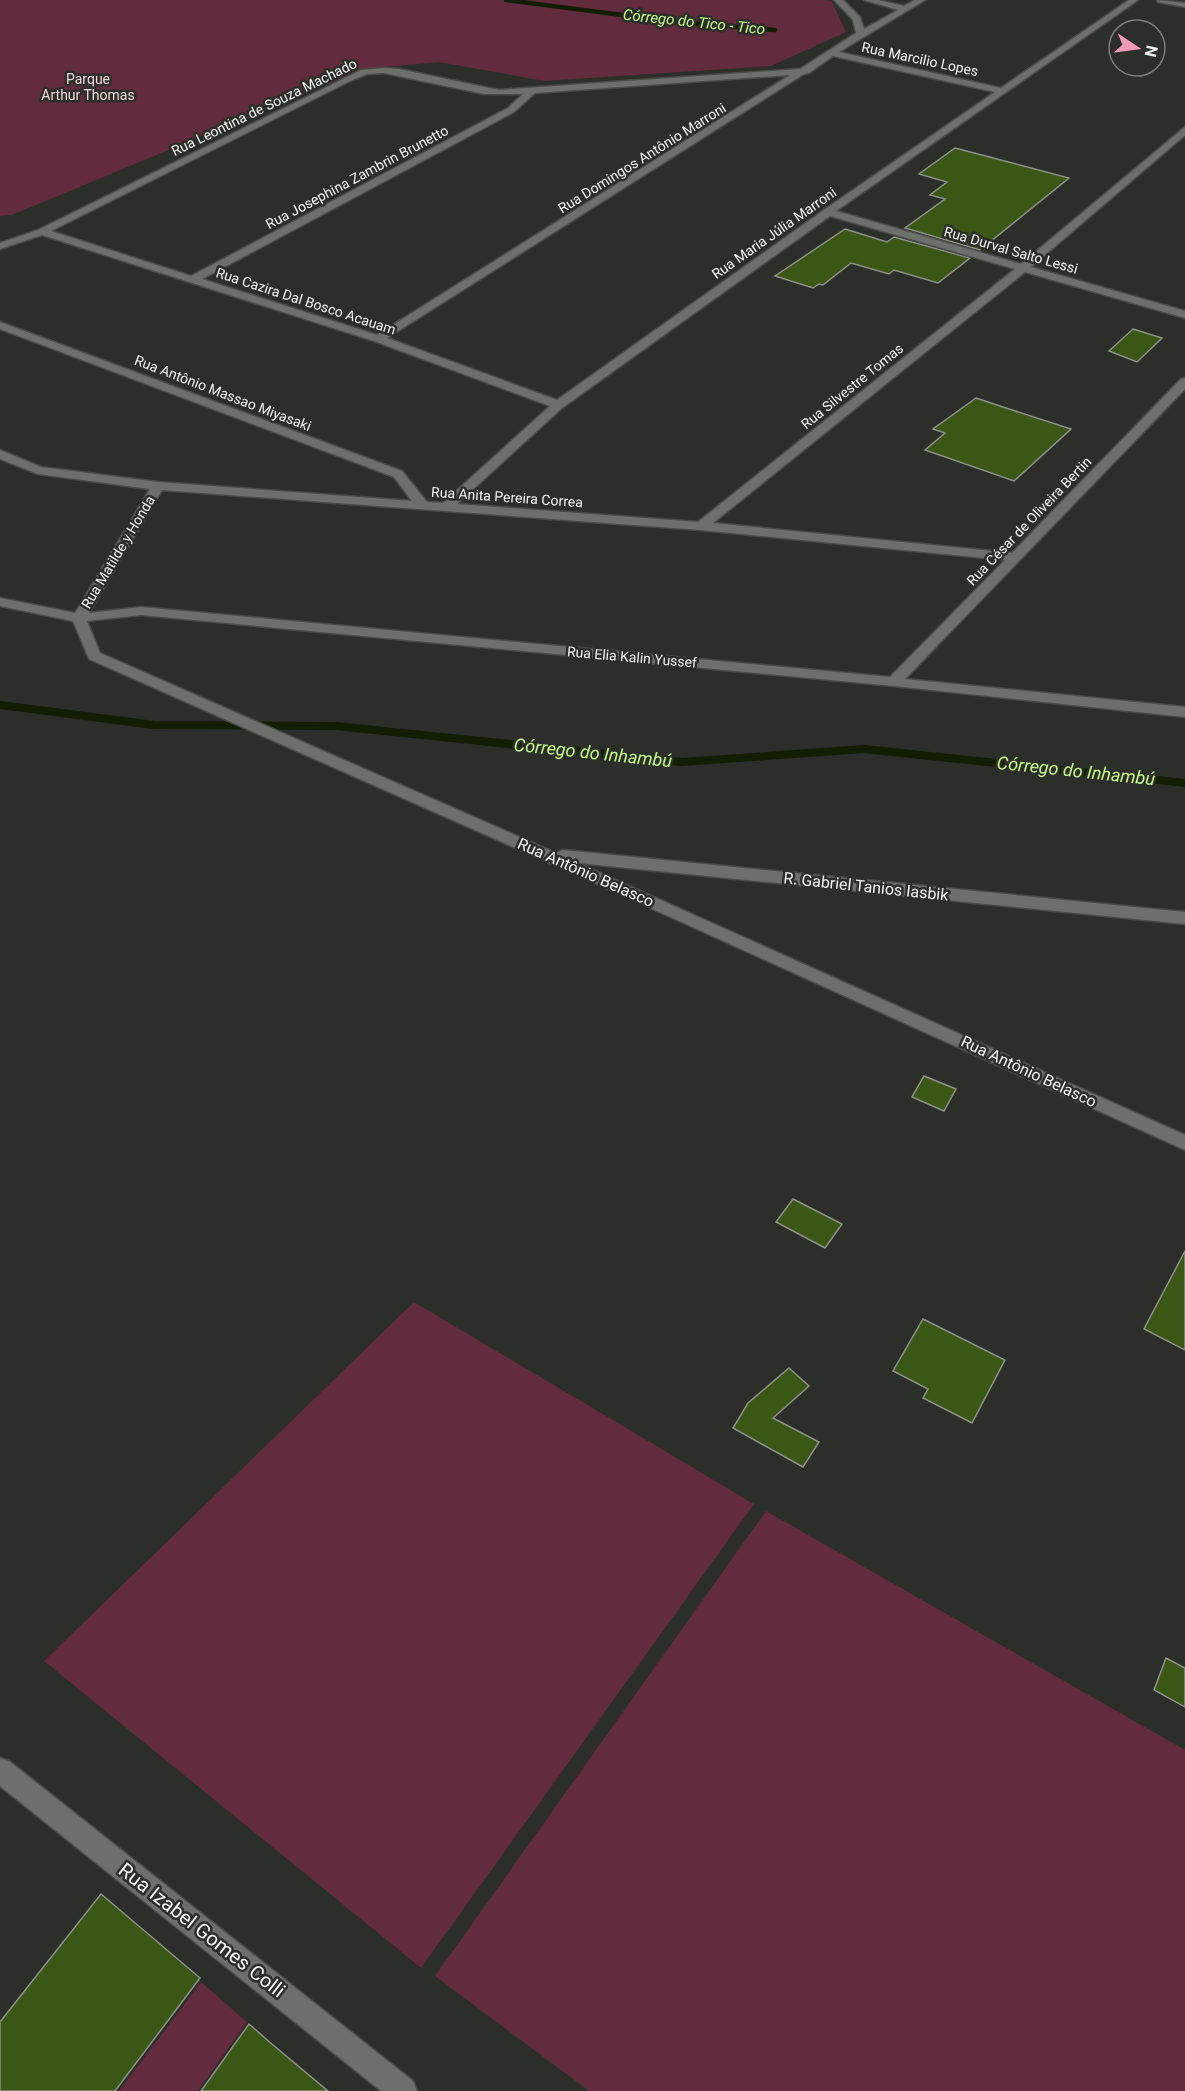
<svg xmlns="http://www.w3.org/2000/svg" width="1185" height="2091" viewBox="0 0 1185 2091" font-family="Roboto,sans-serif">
<rect width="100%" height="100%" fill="#2c2e2a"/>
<path fill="#622b3e" d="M0 0H825L832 2 846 32 771 66 544 81 439 62 364 69 12 215 0 216Z
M414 1302 754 1504 421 1968 44 1661Z
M766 1511 1185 1750V2091H589L435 1976Z
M201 1982 247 2022 198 2091H119Z"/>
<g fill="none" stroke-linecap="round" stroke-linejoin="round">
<path stroke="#121d04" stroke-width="4.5" d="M506 0 676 22 775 30"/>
<path stroke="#121d04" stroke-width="8" d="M0 705 154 725 336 726 682 762 864 749 1185 783"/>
</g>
<path fill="#3b5716" stroke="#8f918d" stroke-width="1.5" d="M955 148 1069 178 980 250 905 228 945 199 930 195 947 182 919 174Z
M845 229 887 242 894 237 970 258 938 283 894 270 889 274 851 263 823 285 819 284 813 288 775 276Z
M1133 329 1162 338 1137 362 1109 351Z
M976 398 1009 409 1071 429 1014 481 925 450 945 433 933 429Z
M924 1076 956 1089 944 1111 912 1097Z
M793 1199 842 1224 825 1248 776 1222Z
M1185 1251V1350L1144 1329Z
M923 1319 1005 1360 972 1423 923 1398 928 1389 893 1371Z
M789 1368 809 1386 773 1418 819 1442 803 1467 733 1428 748 1403Z
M1166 1658 1185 1668V1707L1154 1690Z
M101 1894 200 1978 115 2091H0V2022Z
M249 2024 273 2045 328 2091H201Z"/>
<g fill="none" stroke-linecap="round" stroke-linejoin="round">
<g stroke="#4a4b48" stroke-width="3">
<path id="street" d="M834 0H843L860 17 864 29 898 10 864 0H878L904 6 915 0H925L839 52 1001 88 1129 0H1138L836 211 1021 264 1185 127V135L1031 267 1185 311V318L1025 272 713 523 1012 553 1181 379 1185 378V389L905 679 1185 707V717L894 686 141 615 87 621 100 653 556 853 563 850 1185 912V924L578 863 1185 1135V1150L635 901 89 659 73 621 0 606V598L75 613 150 489 38 474 0 459V450L41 467 158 482 412 501 394 477 0 329V322L402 471 427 502 443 503 550 406 374 341 42 235 0 249V243L38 230 361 70 384 68 399 69 499 90 800 69 856 33 853 20ZM833 56 995 92 824 210 557 400 387 338 804 74 809 73ZM384 73 484 94H523L508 108 191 276 51 231 350 81 367 74ZM790 75 377 335 202 279 514 112 535 93ZM830 216 1015 269 698 522 457 504 562 408ZM162 490 701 530 1005 560 890 677 141 607 89 613Z
M1157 0 1185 3V7L1158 2Z
M0 1758 9 1761 413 2081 417 2091H381L0 1786Z"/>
</g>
<use href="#street" fill="#6d6f6b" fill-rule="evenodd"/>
</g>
<g text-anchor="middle" stroke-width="5" stroke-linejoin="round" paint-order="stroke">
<g font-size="14" fill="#f1f3f0" stroke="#2c2e2a">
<text transform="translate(920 59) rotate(12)" y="5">Rua Marcilio Lopes</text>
<text transform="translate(264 107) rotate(-26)" y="5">Rua Leontina de Souza Machado</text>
<text transform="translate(642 158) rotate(-32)" y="5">Rua Domingos Antônio Marroni</text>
<text transform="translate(357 177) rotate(-28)" y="5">Rua Josephina Zambrin Brunetto</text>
<text transform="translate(774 233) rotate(-35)" y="5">Rua Maria Júlia Marroni</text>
<text transform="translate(1011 250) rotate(16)" y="5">Rua Durval Salto Lessi</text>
<text transform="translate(306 301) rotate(18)" y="5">Rua Cazira Dal Bosco Acauam</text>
<text transform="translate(852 386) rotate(-39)" y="5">Rua Silvestre Tomas</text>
<text transform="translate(223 393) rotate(21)" y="5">Rua Antônio Massao Miyasaki</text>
<text transform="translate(507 497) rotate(4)" y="5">Rua Anita Pereira Correa</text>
<text transform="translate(1029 521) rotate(-46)" y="5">Rua César de Oliveira Bertin</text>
<text transform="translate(118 552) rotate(-59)" y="5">Rua Matilde y Honda</text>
<text transform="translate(632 657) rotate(5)" y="5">Rua Elia Kalin Yussef</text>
</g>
<g font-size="14" fill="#f1d7de" stroke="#2c2e2a">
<text x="88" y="84">Parque<tspan x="88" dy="16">Arthur Thomas</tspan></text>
</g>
<g font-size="15" font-style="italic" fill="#c3f789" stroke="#2c2e2a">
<text transform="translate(694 22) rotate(6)" y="5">Córrego do Tico - Tico</text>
</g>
<g font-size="16" fill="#f1f3f0" stroke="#2c2e2a">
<text transform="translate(586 872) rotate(24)" y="6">Rua Antônio Belasco</text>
<text transform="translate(866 886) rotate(6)" y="6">R. Gabriel Tanios Iasbik</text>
<text transform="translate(1029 1071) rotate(25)" y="6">Rua Antônio Belasco</text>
</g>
<g font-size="18" font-style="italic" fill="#c3f789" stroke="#2c2e2a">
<text transform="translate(593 753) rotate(6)" y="6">Córrego do Inhambú</text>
<text transform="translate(1076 771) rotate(6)" y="6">Córrego do Inhambú</text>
</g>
<g font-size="20" fill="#f1f3f0" stroke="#2c2e2a">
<text transform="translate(202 1930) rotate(38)" y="7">Rua Izabel Gomes Colli</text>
</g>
</g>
<g transform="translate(1137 48) rotate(103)"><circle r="28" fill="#2c2e2a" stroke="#7b7d79" stroke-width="1.5"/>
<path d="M0-4.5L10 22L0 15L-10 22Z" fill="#f09ab5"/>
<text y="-9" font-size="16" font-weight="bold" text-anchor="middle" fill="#f1f3f0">N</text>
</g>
</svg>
